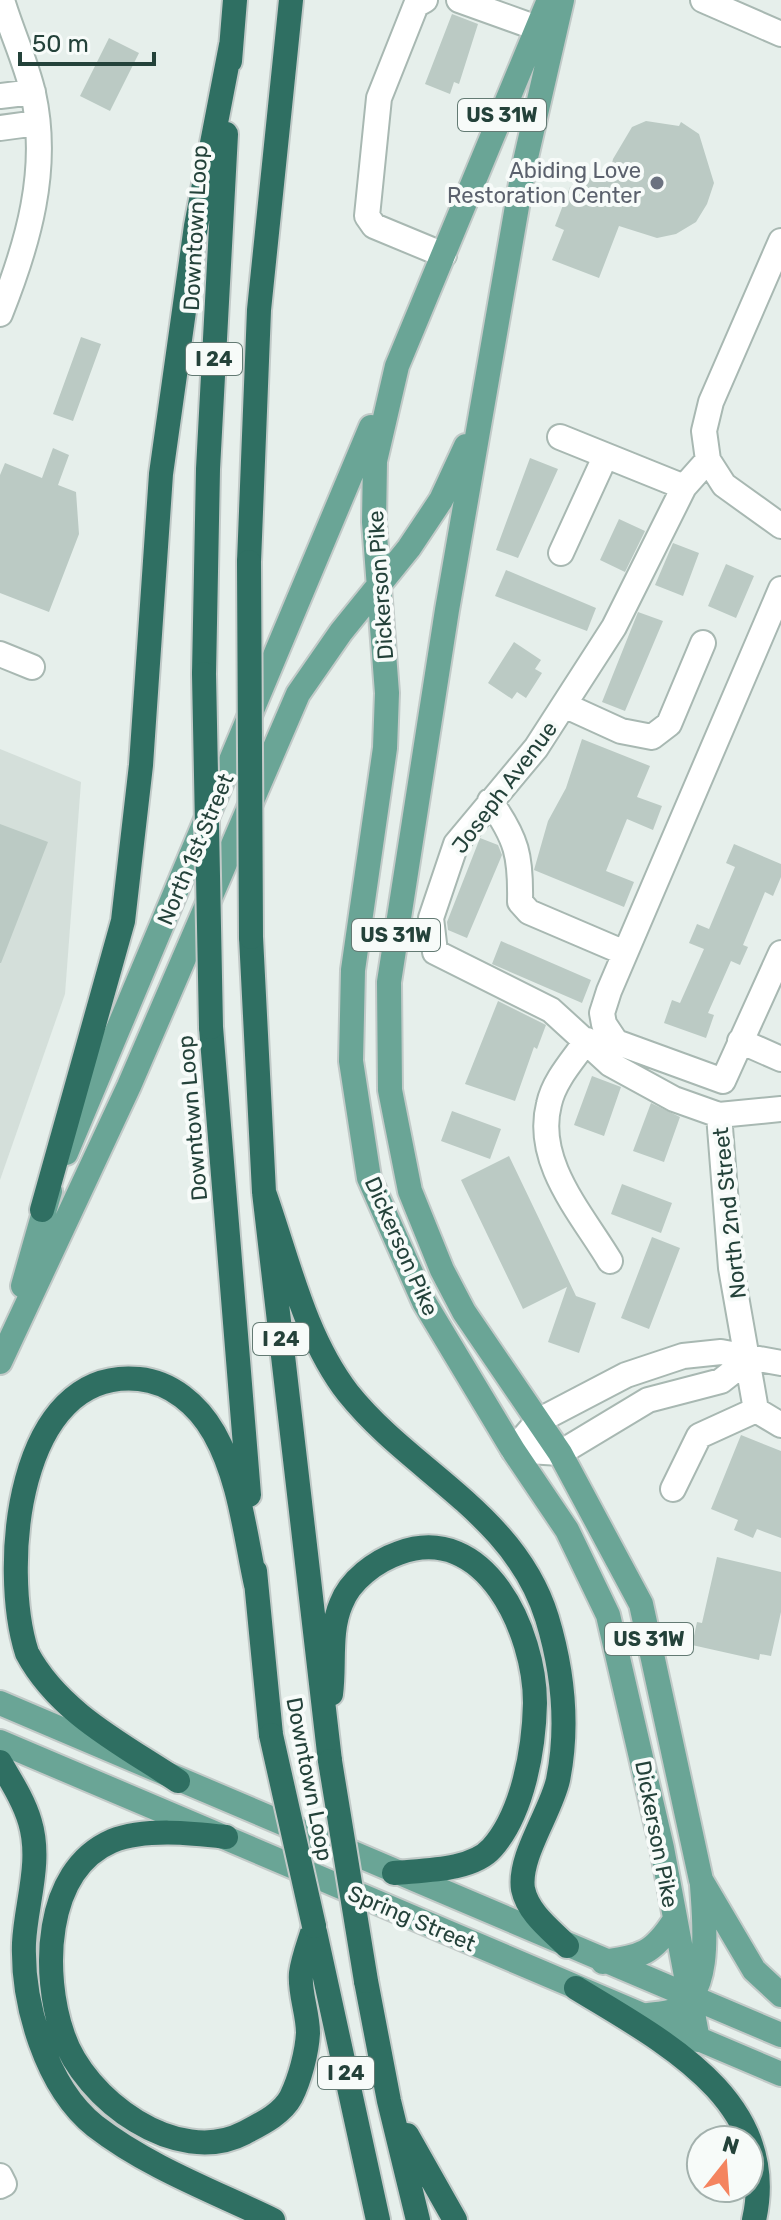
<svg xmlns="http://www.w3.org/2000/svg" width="781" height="2220" viewBox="0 0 781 2220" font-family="Rubik,sans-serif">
<rect width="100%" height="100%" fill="#e6efeb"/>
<path fill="#d4dfda" d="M0 749 81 782 65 994 0 1180Z"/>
<path fill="#bbcac4" d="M452 14 478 24 459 84 454 82 450 94 425 84Z
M109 38 139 53 110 111 80 96Z
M646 121 679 126 681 122 699 134 714 183 707 204 696 222 676 234 657 238 619 226 599 278 552 260 564 230 555 226 570 187 584 185 583 178 609 177 613 159 632 127Z
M81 337 101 344 73 421 53 414Z
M53 448 69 455 58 485 76 492 79 534 49 612 0 593V475L5 463 42 478Z
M530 458 558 469 518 558 496 550Z
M619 519 645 531 625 572 600 560Z
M673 543 699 553 683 596 655 585Z
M726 564 754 576 736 618 708 606Z
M506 570 596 608 587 631 495 596Z
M638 612 663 621 625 711 602 702Z
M514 642 541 660 535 669 542 673 526 698 517 692 512 699 488 683Z
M582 739 650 766 637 797 662 806 653 830 627 819 606 871 634 882 624 907 534 870 548 821 566 788Z
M0 824 48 842 1 963H0Z
M480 838 498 845 502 855 467 938 448 930 447 922Z
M734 844 781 864V877L773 896 765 892 743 945 748 947 740 965 731 961 708 1013 714 1015 706 1038 664 1023 672 1000 680 1003 704 949 689 943 697 924 709 929 735 867 726 863Z
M501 941 591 980 582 1003 492 964Z
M498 1001 546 1025 537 1049 534 1047 515 1101 465 1084Z
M592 1076 621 1087 604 1136 574 1125Z
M651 1103 680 1117 664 1162 633 1151Z
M452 1111 501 1129 490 1159 441 1141Z
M509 1156 576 1296 596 1303 579 1353 548 1342 567 1287 523 1309 461 1180Z
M622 1184 672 1203 661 1233 611 1214Z
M652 1237 680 1248 649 1329 621 1318Z
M741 1435 781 1451V1538L757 1529 753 1538 734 1530 738 1520 711 1509Z
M717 1557 781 1572V1612L771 1656 760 1654 759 1660 692 1645 697 1622 702 1623Z"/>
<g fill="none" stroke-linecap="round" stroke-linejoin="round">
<g stroke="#a8b8b2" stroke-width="28">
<path id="minor" d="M425 0 416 5 379 98 367 216 374 226 444 255
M459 0 537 28
M703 0 781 34
M0 96 33 92
M0 128 37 123
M781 241 711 402 704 431 708 460 724 485 781 526
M0 314C28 244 50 169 33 93 26 62 11 31 2 0
M560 437 684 487
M708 460 684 487 614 627 536 748 456 844 431 918 435 952 551 1010 610 1064 674 1099 719 1115 781 1109
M561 553 605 457
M781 589 609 991 602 1013 604 1024 616 1042 723 1081 781 953
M0 654 32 667
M564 705 621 731 652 737 669 724 703 643
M490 801C517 839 521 856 520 902L529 912 625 953
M587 1040C574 1059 554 1080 549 1104 534 1162 582 1214 610 1261
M740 1041 781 1059
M719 1115 731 1268 756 1410 781 1425
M513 1450 538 1421 626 1375 683 1356 721 1352 781 1363
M513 1450 560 1453 648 1400 721 1381 749 1359
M673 1489 699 1436 756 1410
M0 2176 4 2184 0 2186"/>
</g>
<g stroke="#c2cac8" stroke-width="28">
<path id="major" d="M549 0 397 366 375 461 374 522 387 693 385 748 353 970 351 1061 369 1178 424 1302 513 1450 567 1530 608 1615 662 1848 698 2040
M562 0 524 166 447 610 389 982 390 1090 410 1191 442 1270 464 1312 560 1453 641 1604 701 1880 754 1970 781 1995
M66 1153 371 427
M23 1286 50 1191
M0 1362 129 1086 298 694 341 632 409 548 441 500 466 446
M0 1703 781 2035
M0 1742 781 2074
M603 1962C641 1956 652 1955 674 1921
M642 2016C652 2014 663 2014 673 2011 714 1997 704 1918 702 1885"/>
</g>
<g stroke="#c2cac8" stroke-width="28">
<path id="highway" d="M230 61 235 0
M249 562 259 310 291 0
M204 674 208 469 226 134
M251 937 264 1192 330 1761
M211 1027 249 1495
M264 1192C288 1259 304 1336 348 1393 411 1472 515 1514 547 1618 563 1671 569 1725 558 1780 551 1812 518 1857 523 1889 528 1913 550 1929 567 1946
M42 1210 123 921 141 765 161 474 196 226 231 45
M255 1571 271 1735
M331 1694C335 1665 329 1632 341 1604 350 1580 376 1561 399 1553 485 1521 535 1632 535 1703 534 1749 523 1813 492 1848 472 1871 423 1870 394 1873
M0 1762C11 1781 24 1801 30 1822 42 1862 26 1903 24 1943 22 2003 46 2087 95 2126 148 2167 213 2191 273 2220
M178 1781C124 1745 59 1713 27 1653 0 1569 16 1367 139 1379 171 1382 198 1405 214 1433 240 1479 245 1535 256 1585
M226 1837C192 1833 145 1828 112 1841 43 1871 42 1975 63 2035 84 2099 177 2168 244 2133 261 2124 282 2114 291 2097 300 2079 307 2052 308 2033 308 2013 299 1992 301 1973 303 1957 310 1941 314 1926
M315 1932 378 2220
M366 1981 389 2101 418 2220
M576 1988C661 2040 781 2100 754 2220
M407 2135 455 2220"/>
</g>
<use href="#minor" stroke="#fff" stroke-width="24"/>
<use href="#major" stroke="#6aa596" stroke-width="24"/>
<use href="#highway" stroke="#2f6f62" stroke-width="24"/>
<g stroke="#c2cac8" stroke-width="28" stroke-linecap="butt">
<path id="highway-bridge" d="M249 562 251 937
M204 674 211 1027
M271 1735 314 1926
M330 1761 366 1981"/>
</g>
<use href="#highway-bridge" stroke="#2f6f62" stroke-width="24"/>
</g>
<circle fill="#6b7280" stroke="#f7fbf9" stroke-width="3" cx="657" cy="183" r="8"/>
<g text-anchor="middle" stroke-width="8" stroke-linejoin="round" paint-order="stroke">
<g fill="#f7fbf9" stroke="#637a73" stroke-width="2">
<rect x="458" y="99" width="88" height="32" rx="6"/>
<rect x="186" y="343" width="56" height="32" rx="6"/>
<rect x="352" y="919" width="88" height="32" rx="6"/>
<rect x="253" y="1323" width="56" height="32" rx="6"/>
<rect x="605" y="1623" width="88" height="32" rx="6"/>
<rect x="318" y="2057" width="56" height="32" rx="6"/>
</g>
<g font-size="20" font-weight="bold" fill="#24423a">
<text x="502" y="122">US 31W</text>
<text x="214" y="366">I 24</text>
<text x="396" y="942">US 31W</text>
<text x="281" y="1346">I 24</text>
<text x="649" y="1646">US 31W</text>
<text x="346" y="2080">I 24</text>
</g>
<g font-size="22" fill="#5b616d" stroke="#f7fbf9" text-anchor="end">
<text x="641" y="178">Abiding Love<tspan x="641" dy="25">Restoration Center</tspan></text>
</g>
<g font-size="22" fill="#24423a" stroke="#f7fbf9">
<text transform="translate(195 228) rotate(-87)" y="8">Downtown Loop</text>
<text transform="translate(380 585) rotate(-94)" y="8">Dickerson Pike</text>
<text transform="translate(504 787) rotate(-53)" y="8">Joseph Avenue</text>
<text transform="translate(195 849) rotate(-67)" y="8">North 1st Street</text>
<text transform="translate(192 1118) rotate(-95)" y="8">Downtown Loop</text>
<text transform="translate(729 1213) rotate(-96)" y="8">North 2nd Street</text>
<text transform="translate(402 1246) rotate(66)" y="8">Dickerson Pike</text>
<text transform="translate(310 1779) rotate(79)" y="8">Downtown Loop</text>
<text transform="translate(657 1834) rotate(79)" y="8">Dickerson Pike</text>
<text transform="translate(412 1918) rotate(23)" y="8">Spring Street</text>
</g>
</g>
<g transform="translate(725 2164) rotate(17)"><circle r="38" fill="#f7fbf9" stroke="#a3b1ad" stroke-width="2"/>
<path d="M0-6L14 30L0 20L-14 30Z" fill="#f4845f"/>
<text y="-12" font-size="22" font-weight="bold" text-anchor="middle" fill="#24423a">N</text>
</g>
<path d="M20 52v12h134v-12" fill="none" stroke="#24423a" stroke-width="4"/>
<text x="32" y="52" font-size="24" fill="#24423a" stroke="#f7fbf9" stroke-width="6" paint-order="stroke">50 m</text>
</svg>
